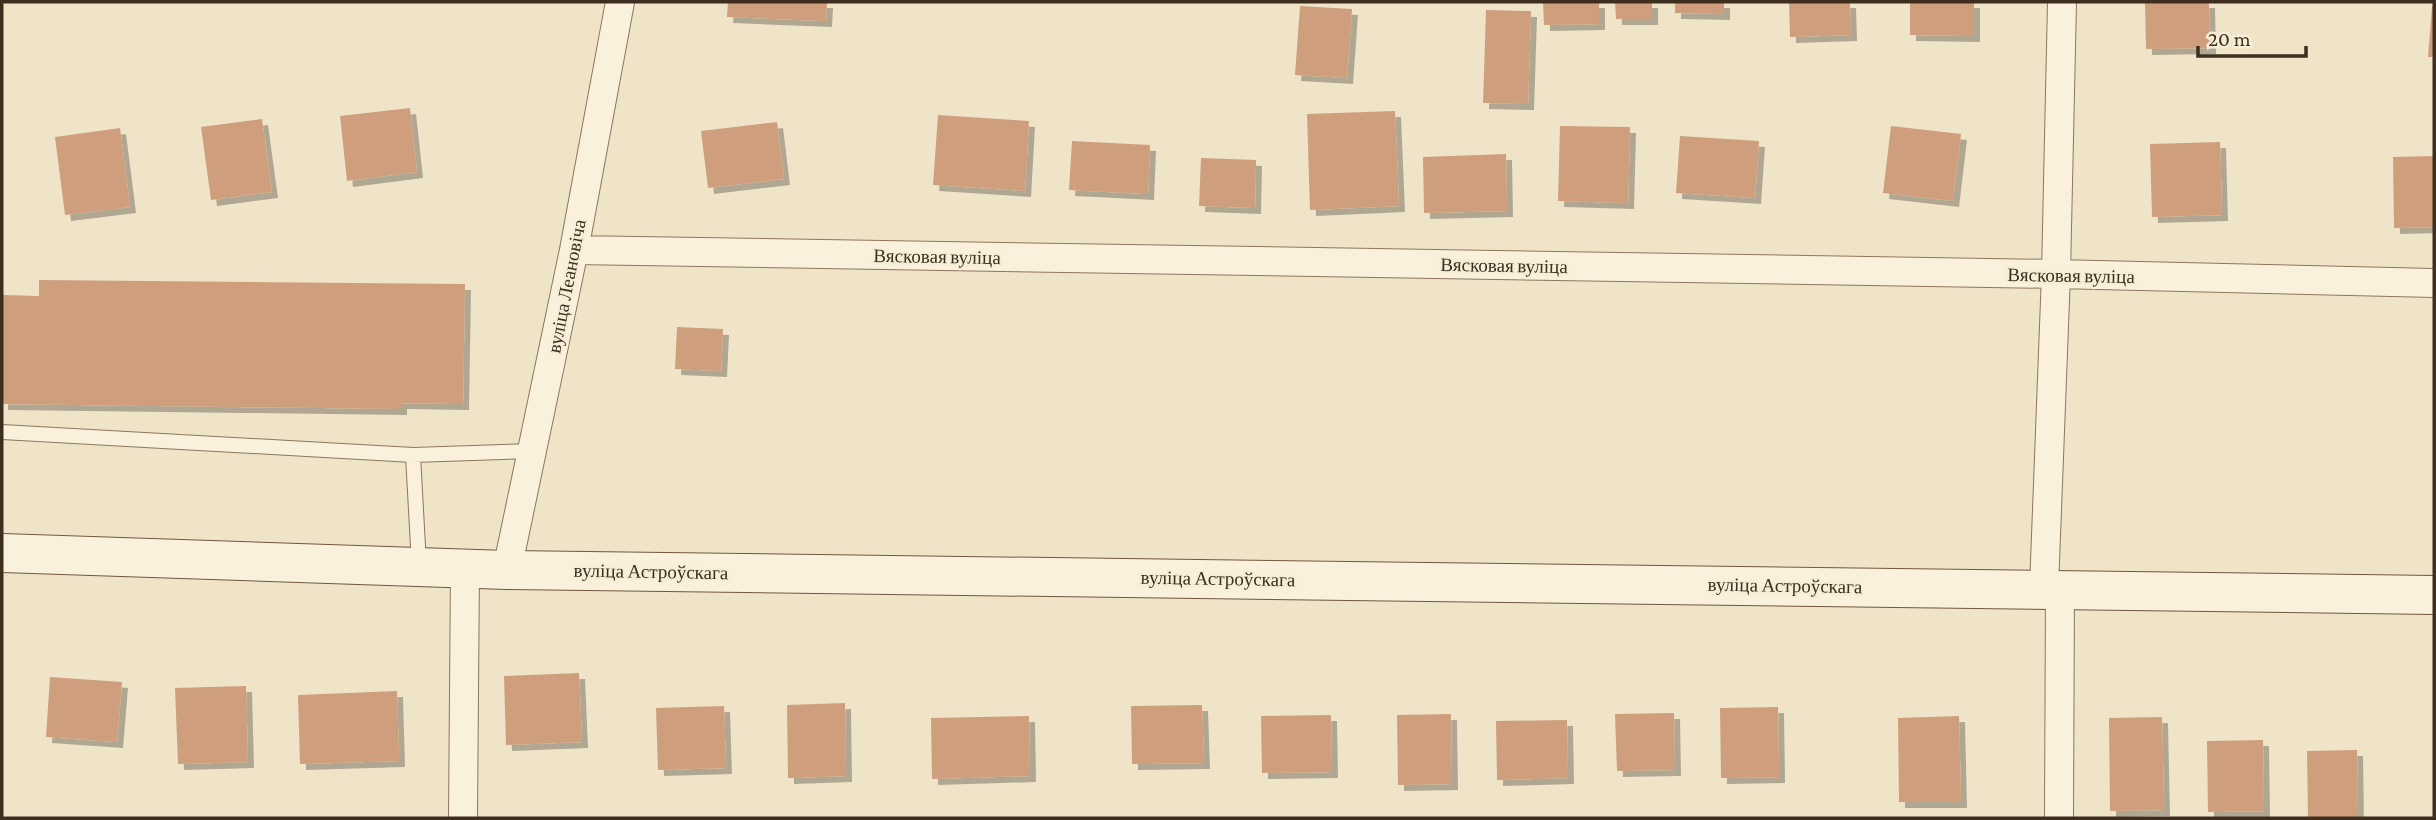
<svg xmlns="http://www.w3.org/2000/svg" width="2436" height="820" viewBox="0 0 2436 820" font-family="'Crimson Pro',serif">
<defs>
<filter id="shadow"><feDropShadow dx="6" dy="6" stdDeviation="0" flood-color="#0004"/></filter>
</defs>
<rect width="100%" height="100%" fill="#f0e4c8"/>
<path fill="#cf9f7d" filter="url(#shadow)" d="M728 2H827L826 21 727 17Z
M1543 2H1599V24L1544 25Z
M1615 2H1652V19H1616Z
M1675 2H1724V14L1675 13Z
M1789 2H1850L1851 35 1790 37Z
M1910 2H1974V36L1910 35Z
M2145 2H2209L2210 48 2146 49Z
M1300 6 1352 9 1347 78 1295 75Z
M2432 6H2434V57H2428Z
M1486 10 1531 11 1528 104 1483 103Z
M410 108 417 172 347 181 340 116Z
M1395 111 1399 206 1310 210 1307 114Z
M938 115 1029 121 1025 191 933 185Z
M262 119 272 192 211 200 201 127Z
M777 122 784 179 708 188 701 131Z
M1560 126 1630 127 1628 203 1558 201Z
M1891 126 1961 134 1953 201 1883 193Z
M120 128 130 207 65 215 55 137Z
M1680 136 1759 141 1755 198 1676 193Z
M1072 141 1150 145 1148 194 1069 190Z
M2220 142 2222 215 2152 217 2150 144Z
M1506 154 1507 211 1424 213 1423 157Z
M2434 156V227L2394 228 2393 157Z
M1201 158 1256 160 1255 208 1199 206Z
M39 280 465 284 463 404 401 403V409L2 404V295L39 296Z
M677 327 723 329 721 371 675 369Z
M579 673 582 742 506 745 504 676Z
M50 677 122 682 117 742 46 737Z
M246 686 248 762 178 764 175 688Z
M397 691 399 761 300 764 298 695Z
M845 703 846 776 788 778 787 705Z
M1202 705 1204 763 1132 764 1131 706Z
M724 706 726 768 658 770 656 708Z
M1778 707 1779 777 1721 778 1720 708Z
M1674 713 1675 770 1617 771 1615 714Z
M1451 714 1452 784 1398 785 1397 715Z
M1331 715 1332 772 1262 773 1261 716Z
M1029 716 1030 776 932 779 931 718Z
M1959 716 1961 802H1899L1898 718Z
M2162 717 2164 810 2110 811 2109 718Z
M1567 720 1568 778 1497 780 1496 721Z
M2263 740 2264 811 2208 812 2207 741Z
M2357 750 2358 818H2308L2307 751Z"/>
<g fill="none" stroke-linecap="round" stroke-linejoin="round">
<g stroke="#8d765c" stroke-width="16">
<path id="lane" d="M2 432 413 455 419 565
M413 455 532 451"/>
</g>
<g stroke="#8d765c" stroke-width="30">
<path id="street" d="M574 250 2056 274 2434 283
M507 570 574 250 620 2
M2044 588 2056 274 2062 2
M463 818 465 568
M2059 818 2060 588"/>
</g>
<g stroke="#6f573f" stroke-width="40">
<path id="secondary" d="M2 553 507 570 2434 595"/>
</g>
<use href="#lane" stroke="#faf1dc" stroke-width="14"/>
<use href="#street" stroke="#faf1dc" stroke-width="28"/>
<use href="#secondary" stroke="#faf1dc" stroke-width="38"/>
</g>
<g text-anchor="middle" stroke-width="5" stroke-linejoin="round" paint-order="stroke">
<g font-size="19" fill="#3d2e20" stroke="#f7eed8">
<text transform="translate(937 256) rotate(1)" y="7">Вясковая вуліца</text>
<text transform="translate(1504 265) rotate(1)" y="7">Вясковая вуліца</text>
<text transform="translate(2071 275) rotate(1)" y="7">Вясковая вуліца</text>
<text transform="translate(566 286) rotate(-79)" y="7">вуліца Леановіча</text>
<text transform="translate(651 571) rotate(1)" y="7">вуліца Астроўскага</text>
<text transform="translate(1218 578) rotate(1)" y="7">вуліца Астроўскага</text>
<text transform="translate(1785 585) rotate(1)" y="7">вуліца Астроўскага</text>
</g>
</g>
<rect width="2436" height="820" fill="none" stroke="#3d2e20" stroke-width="7"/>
<path d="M2198 46v10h108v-10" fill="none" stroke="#3d2e20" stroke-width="3.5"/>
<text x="2208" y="46" font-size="21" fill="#3d2e20" stroke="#f7eed8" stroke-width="5" paint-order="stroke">20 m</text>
</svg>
